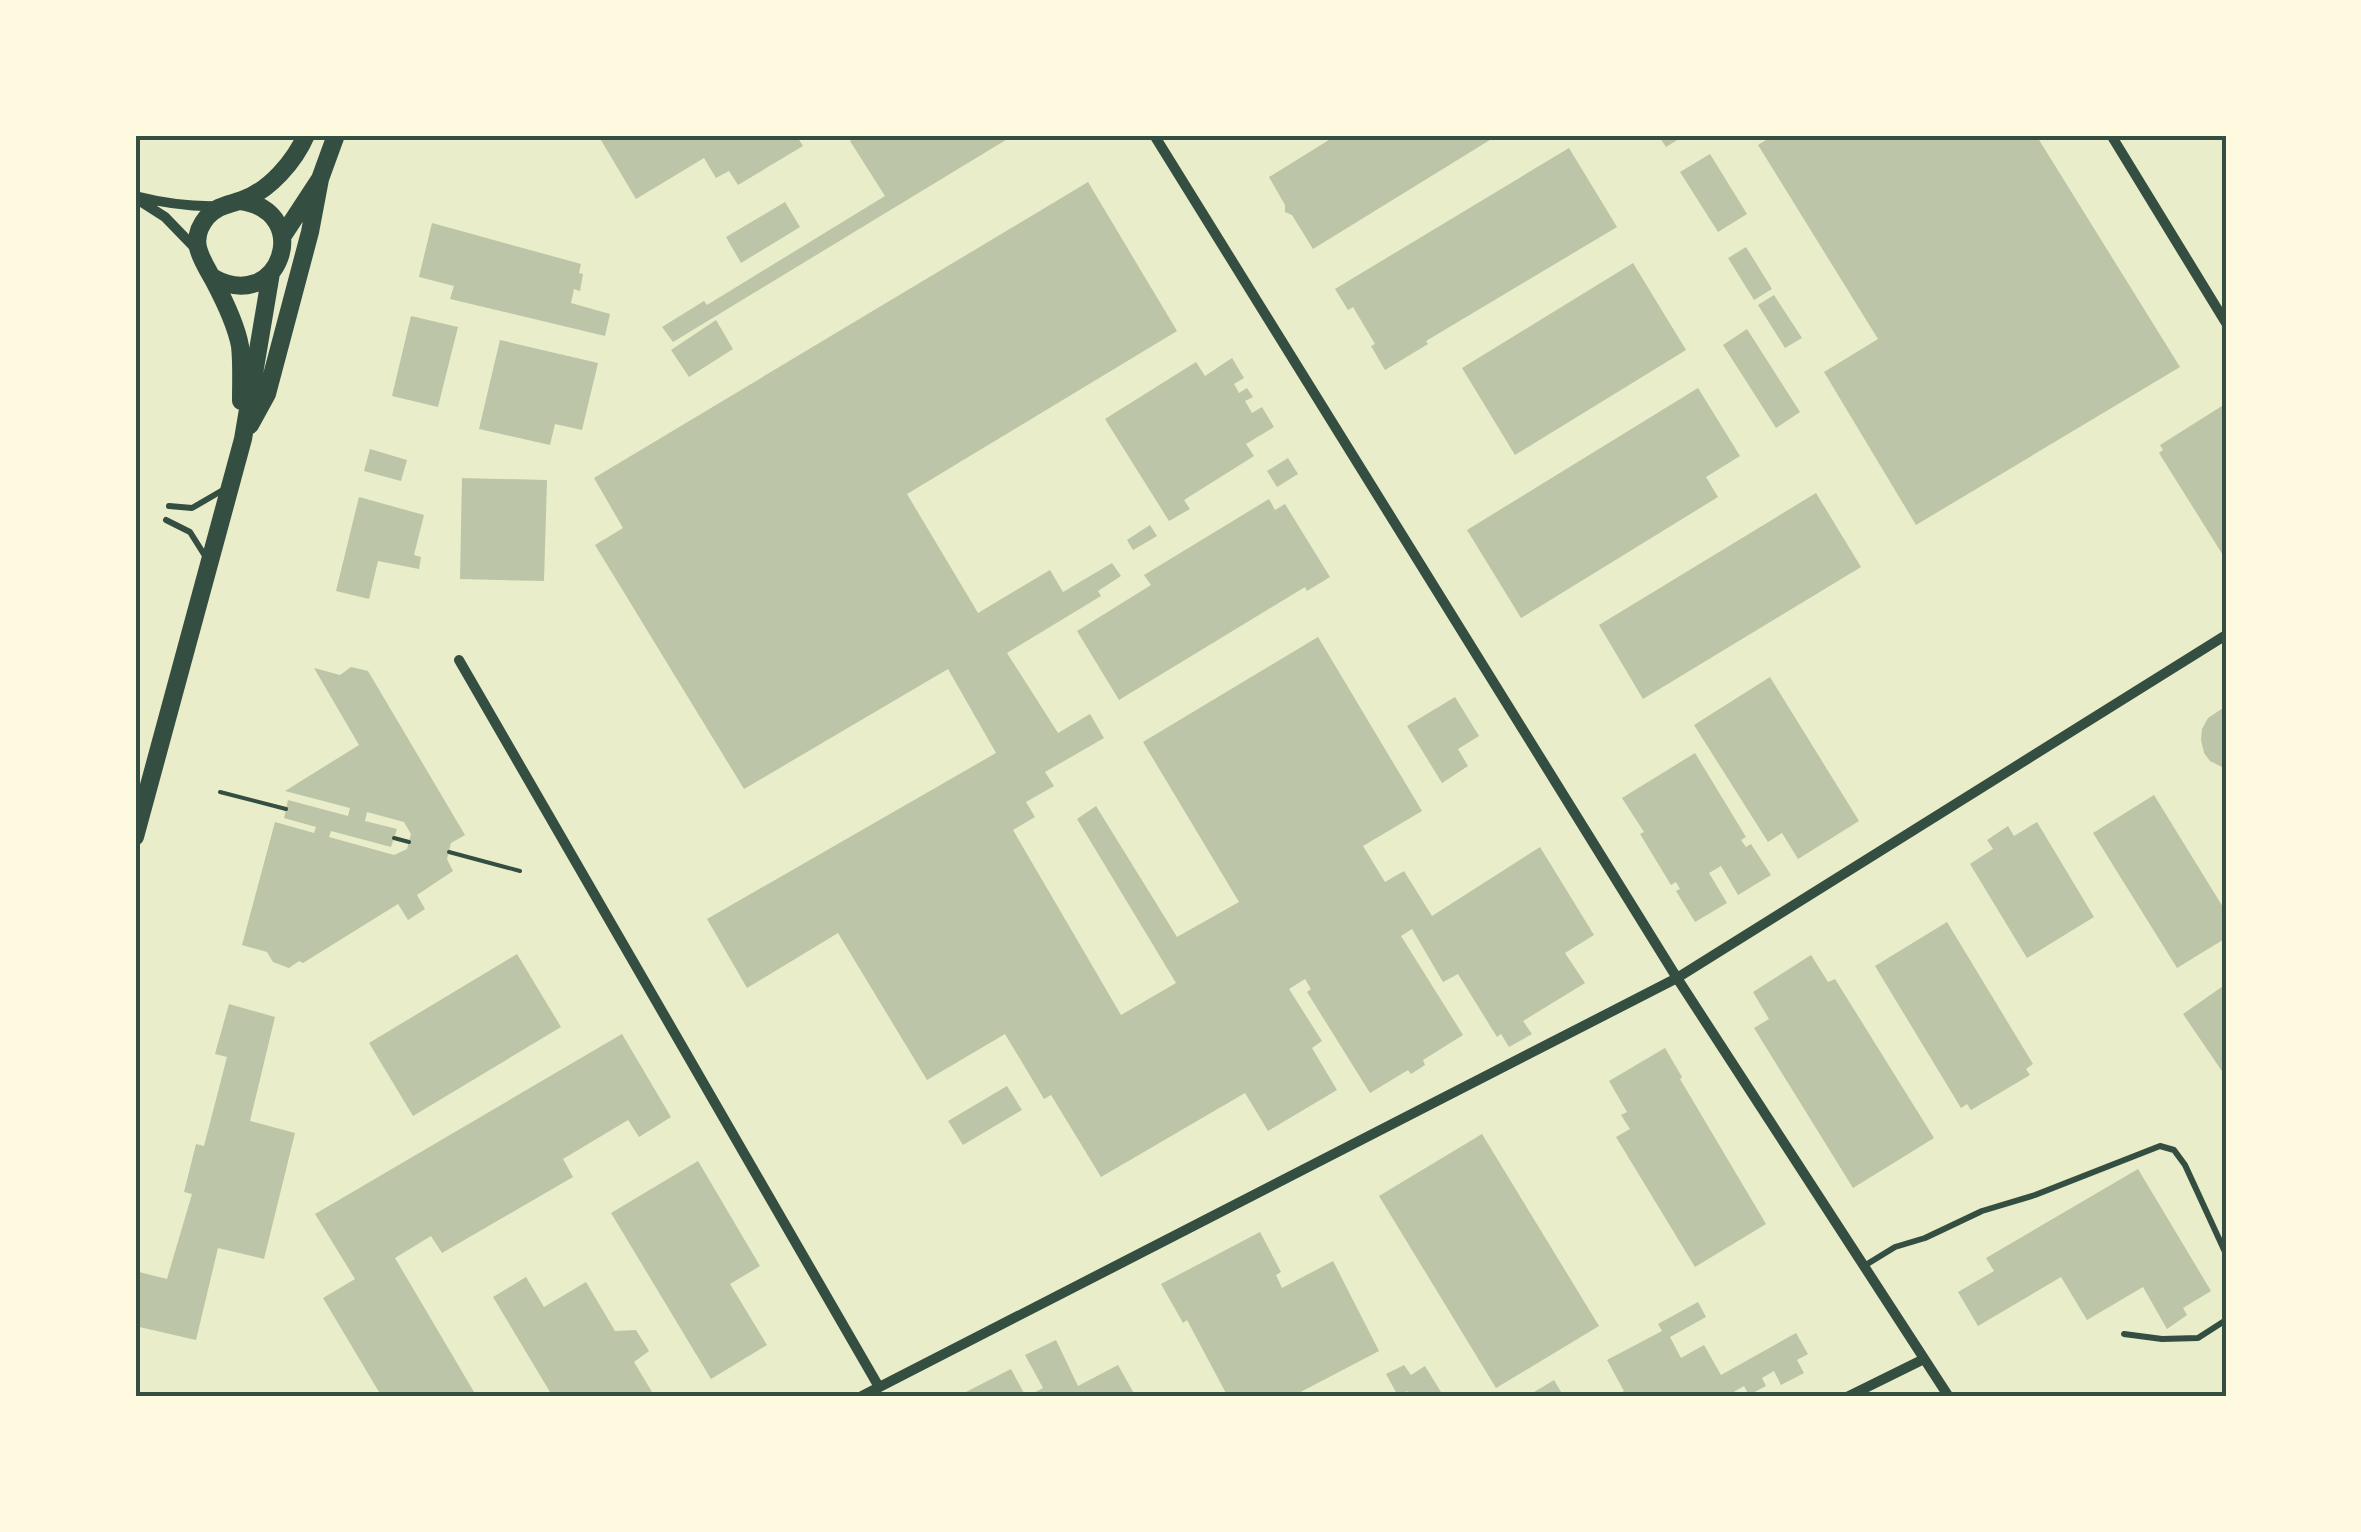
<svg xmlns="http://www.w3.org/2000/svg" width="2361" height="1532" viewBox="0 0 2361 1532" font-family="'Nunito Sans',sans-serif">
<rect width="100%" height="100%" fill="#e9edc9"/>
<path fill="#bcc5a7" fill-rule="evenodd" d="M598 135H796L803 146 738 185 729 171 716 178 704 158 636 199Z
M860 135H1014L673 342 662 327 704 301 707 305 885 196 850 141Z
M1337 135H1498L1313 249 1292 215 1285 212V205L1269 177Z
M1658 135H1685L1666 147Z
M1774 135H2036L2180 367 1916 525 1824 372 1878 339 1758 145Z
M1569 148 1617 227 1426 341 1428 344 1385 370 1371 346 1375 344 1353 307 1348 310 1335 289Z
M1710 154 1747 214 1718 232 1680 172Z
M1088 182 1177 331 907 494 978 613 1050 570 1063 592 1112 563 1121 576 1098 591 1101 596 1007 653 1058 733 1090 714 1104 738 1045 772 1054 786 1026 802 1035 817 1013 830 1121 1015 1176 983 1077 819 1096 806 1177 937 1239 902 1143 742 1318 637 1422 811 1363 846 1385 882 1404 871 1432 916 1540 847 1594 935 1565 953 1585 983 1523 1021 1532 1034 1509 1047 1501 1034 1497 1037 1458 974 1443 982 1412 929 1401 936 1463 1035 1423 1060 1425 1065 1411 1074 1408 1070 1370 1093 1307 992 1311 989 1305 979 1289 989 1322 1041 1312 1048 1337 1090 1268 1131 1245 1093 1101 1177 1051 1095 1044 1099 1005 1034 927 1080 838 933 747 988 707 919 996 753 948 669 744 789 595 545 623 528 594 478Z
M785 202 800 227 741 263 726 237Z
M432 223 581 264 579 273 583 274 580 291 574 289 571 303 610 314 605 336 450 299 454 286 419 277Z
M1746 247 1772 289 1754 300 1728 258Z
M1633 263 1686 350 1515 455 1462 368Z
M1774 295 1802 338 1785 348 1758 305Z
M411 316 458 327 438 407 392 396Z
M716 320 733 349 689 377 671 350Z
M1747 329 1800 412 1776 428 1723 345Z
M500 340 598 363 582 430 555 424 550 445 479 429Z
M1232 358 1244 378 1234 384 1239 393 1247 388 1253 397 1245 401 1252 413 1262 407 1274 427 1246 444 1254 456 1184 500 1190 509 1169 521 1105 419 1196 362 1205 376Z
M1698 388 1740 456 1706 477 1718 497 1521 618 1467 530Z
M2222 406 2226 412V560L2159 453 2163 450 2160 445Z
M370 449 407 460 401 481 364 471Z
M1288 458 1298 474 1277 487 1267 471Z
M462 478 547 480 544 581 460 579Z
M1816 493 1861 567 1643 699 1599 625Z
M359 497 424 515 414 555 421 557 419 569 378 561 369 599 336 591Z
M1269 499 1275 510 1285 504 1330 577 1307 591 1305 587 1119 700 1077 631 1151 585 1144 575Z
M1150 525 1157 536 1133 550 1127 540Z
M351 667 368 671 465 835 451 843 447 859 453 871 417 895 425 909 408 920 398 904 303 963 299 961 289 968 273 962 267 952 242 945 275 822 314 833 316 827 284 818 288 800 348 816 350 808 285 791 359 745 314 668 340 675ZM367 812 404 822 411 834 407 849 394 855 329 837 331 831 391 847 397 829 365 821Z
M1770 677 1859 821 1798 859 1782 833 1768 842 1694 725Z
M1455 697 1479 736 1458 749 1468 766 1442 783 1407 726Z
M2226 706V769L2210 761 2204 753 2201 740 2202 729 2208 718Z
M1695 753 1746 837 1741 840 1746 847 1751 844 1771 875 1738 895 1721 866 1709 873 1727 903 1695 922 1676 891 1680 889 1676 882 1671 885 1640 834 1644 832 1622 798Z
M2154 795 2226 912V938L2177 968 2093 833Z
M2037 822 2094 917 2027 958 1970 864 1993 849 1987 840 2008 826 2014 836Z
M1947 922 2033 1064 2026 1069 2030 1075 1971 1110 1967 1104 1961 1108 1875 966Z
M517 954 561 1027 413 1116 369 1043Z
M1811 955 1828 982 1835 979 1934 1138 1853 1188 1754 1028 1769 1019 1753 992Z
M2226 984V1077L2183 1014Z
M229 1004 275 1017 250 1121 295 1133 264 1259 218 1248 196 1340 135 1326V1271L167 1279 192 1194 184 1192 196 1144 204 1146 227 1057 215 1054Z
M622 1034 671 1117 639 1137 628 1120 563 1159 573 1177 442 1253 431 1236 395 1258 477 1397H382L323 1298 355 1279 315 1214Z
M1665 1048 1682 1077 1680 1079 1766 1224 1695 1267 1616 1137 1630 1129 1621 1115 1627 1112 1609 1081Z
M1007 1086 1022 1110 963 1145 948 1121Z
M1482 1134 1599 1326 1496 1388 1379 1196Z
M698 1161 760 1266 730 1284 767 1345 711 1379 611 1213Z
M2138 1169 2211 1291 2183 1308 2187 1315 2167 1329 2143 1287 2087 1320 2061 1277 1978 1326 1958 1292 1994 1271 1986 1258Z
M1260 1232 1281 1272 1276 1275 1282 1288 1333 1261 1379 1351 1291 1397H1228L1187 1320 1183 1323 1161 1284Z
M526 1277 544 1307 586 1282 615 1331 636 1330 649 1351 634 1362 655 1397H553L493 1297Z
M1698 1302 1706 1317 1670 1337 1681 1358 1704 1345 1721 1375 1796 1333 1808 1354 1797 1360 1804 1373 1781 1385 1774 1371 1762 1378 1766 1386 1749 1395 1744 1386 1725 1397H1612L1624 1391 1607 1360 1662 1331 1658 1324Z
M1056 1340 1078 1386 1118 1365 1136 1397H963L962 1394 1011 1369 1026 1397 1043 1388 1025 1355Z
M1404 1365 1411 1375 1425 1366 1444 1397H1411L1407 1391 1398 1396 1386 1374Z
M1554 1380 1564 1397H1526Z"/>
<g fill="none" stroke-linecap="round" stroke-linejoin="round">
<path stroke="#344e41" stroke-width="4" d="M220 792 286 809
M394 838 409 842
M449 852 520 871"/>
<path stroke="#344e41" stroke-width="6" d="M169 506 192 508 223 490
M166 520 190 532 207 559
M1864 1266 1895 1247 1925 1238 1982 1211 2035 1195 2160 1146 2174 1150 2185 1165 2226 1254
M2124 1334 2162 1339 2198 1338 2226 1320"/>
<path stroke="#344e41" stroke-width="10" d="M1154 135 1677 978 1949 1397
M2111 135 2226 323
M135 196C163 203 189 207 219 206
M140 201 165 217 195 248
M459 660 879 1387
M860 1397 1677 978 2226 635
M1847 1397 1924 1359"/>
<path stroke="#344e41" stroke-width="18" d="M282 237 320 179 336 135
M212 277C280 316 315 211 240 201
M241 401C241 383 242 364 240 346 236 324 224 300 214 281 202 259 187 241 207 217 218 205 228 205 242 200 269 191 295 161 306 135
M250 425 267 394 310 232 320 179
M135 837 243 439 271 273"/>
</g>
<rect width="2361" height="1532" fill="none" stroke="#fefae0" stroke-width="275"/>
<rect x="138" y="138" width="2086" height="1256" fill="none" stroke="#344e41" stroke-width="4"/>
</svg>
